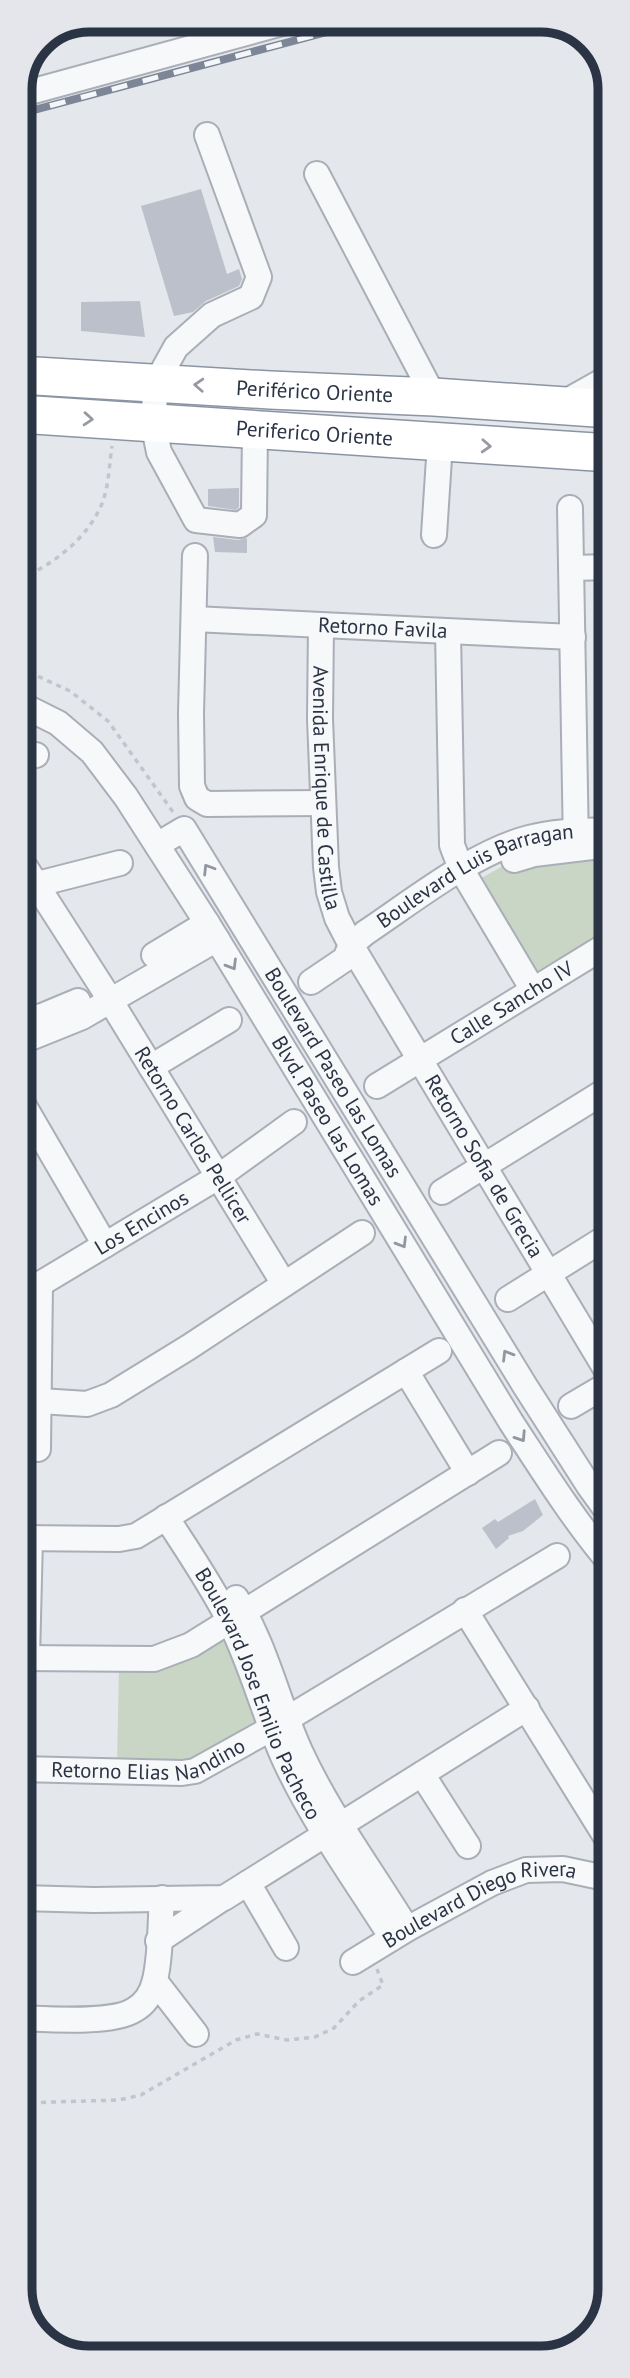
<svg xmlns="http://www.w3.org/2000/svg" width="630" height="2378" viewBox="0 0 630 2378" font-family="'PT Sans',sans-serif">
<rect width="100%" height="100%" fill="#e4e7ec"/>
<path fill="#c9d6c5" d="M591 852H610V929L532 974 476 881 510 862Z
M226 1634 261 1723 191 1766 117 1764 119 1666Z"/>
<path fill="#bbc0ca" d="M201 189 227 274 239 269 242 279 239 286 206 301 193 312 174 316 141 206Z
M140 301 145 337 81 331V302Z
M239 488V507L236 510 208 506V489Z
M213 537 238 540 247 538V553L215 552Z
M535 1499 543 1515 523 1531 508 1536 509 1538 496 1549 482 1528 495 1519 498 1522Z"/>
<g fill="none" stroke-linecap="round" stroke-linejoin="round">
<g stroke="#a9aeb7" stroke-width="28">
<g id="minor">
<path d="M19 95 297 19"/>
<path d="M207 135 259 277 251 297 212 315 176 347 156 383 153 423 159 452 196 520 240 525 254 515 255 430"/>
<path d="M317 174 434 397"/>
<path d="M560 405 610 377"/>
<path d="M570 508 576 847"/>
<path d="M434 535 440 443"/>
<path d="M195 556 191 713 192 786 197 798 207 804 323 803"/>
<path d="M572 568 610 567"/>
<path id="s1" d="M194 619 573 637"/>
<path id="s2" d="M321 625 320 719 326 867 329 892 337 918 351 945 610 1376"/>
<path d="M448 632 452 845 461 869 533 990"/>
<path id="s3" d="M20 704 58 723 92 752 126 797 207 923 511 1422C543 1471 573 1519 610 1563"/>
<path d="M20 759 36 755"/>
<path id="s4" d="M157 845 184 829 525 1386 589 1486 610 1515"/>
<path id="s5" d="M20 859 102 987 284 1284"/>
<path d="M514 860 534 854 592 847"/>
<path d="M22 888 120 863"/>
<path d="M154 955 207 923"/>
<path id="s6" d="M311 982 345 959 351 945 365 933C413 901 474 852 529 838 555 831 583 831 610 830"/>
<path d="M20 1021 42 1016 78 1001"/>
<path d="M20 1042 82 1017 217 939"/>
<path d="M151 1067 229 1020"/>
<path id="s7" d="M377 1086 610 943"/>
<path d="M20 1099 105 1245"/>
<path d="M442 1192 610 1088"/>
<path id="s8" d="M20 1296 218 1177 294 1122"/>
<path d="M508 1299 610 1235"/>
<path d="M406 1371 468 1473"/>
<path d="M40 1401 87 1404 111 1395 189 1347 362 1233"/>
<path d="M571 1406 610 1383"/>
<path d="M38 1449 40 1284"/>
<path id="s9" d="M166 1517C188 1551 212 1586 230 1622 253 1668 265 1719 287 1765 316 1826 356 1881 392 1938"/>
<path d="M20 1538 119 1539 136 1536 439 1351"/>
<path d="M236 1598C266 1646 277 1700 300 1751 329 1814 371 1870 407 1929"/>
<path d="M465 1610 606 1837"/>
<path d="M20 1658 154 1659 191 1645 499 1453"/>
<path d="M27 1658 30 1538"/>
<path id="s10" d="M20 1769 182 1773 195 1771 272 1728 557 1556"/>
<path d="M422 1774 468 1846"/>
<path d="M248 1883 286 1948"/>
<path d="M20 1898 94 1900 224 1898 527 1708"/>
<path d="M158 1941 223 1898"/>
<path id="s11" d="M353 1962 407 1929 492 1883 526 1870 563 1869 610 1879"/>
<path d="M155 1981 196 2034"/>
<path d="M20 2018C47 2019 113 2024 134 2010 145 2004 152 1993 155 1980 161 1955 160 1924 162 1898"/>
</g>
</g>
<g stroke="#8b94a3" stroke-width="40">
<g id="highway">
<path id="s12" d="M19 375 270 390 434 397 610 409"/>
<path id="s13" d="M19 414 610 453"/>
</g>
</g>
<path stroke="#c2c5cb" stroke-width="3.5" stroke-dasharray="5 5" stroke-linecap="butt" d="M20 579C53 564 85 541 101 506 109 488 109 465 112 446
M20 668 70 691 108 721 173 812
M21 2103 119 2100 141 2095 236 2040 257 2034 287 2040 315 2037 334 2028 359 2001 383 1985 377 1969"/>
<use href="#minor" stroke="#f7f8fa" stroke-width="24"/>
<use href="#highway" stroke="#fff" stroke-width="37"/>
<g stroke="#7d8696" stroke-width="8">
<path id="rail" d="M19 114 372 20"/>
</g>
<use href="#rail" stroke="#f4f6f9" stroke-width="5" stroke-dasharray="16" stroke-linecap="butt"/>
</g>
<defs><path id="oneway-chevron" d="M-2-3.5L2.5 0L-2 3.5" fill="none" stroke-width="1.6" stroke-linecap="round" stroke-linejoin="round" transform="scale(1.75)"/></defs>
<g stroke="#959aa2">
<use href="#oneway-chevron" transform="translate(199 385) rotate(-177)"/>
<use href="#oneway-chevron" transform="translate(88 419) rotate(4)"/>
<use href="#oneway-chevron" transform="translate(486 446) rotate(3)"/>
</g>
<g stroke="#9196a0">
<use href="#oneway-chevron" transform="translate(208 869) rotate(-122)"/>
<use href="#oneway-chevron" transform="translate(232 965) rotate(59)"/>
<use href="#oneway-chevron" transform="translate(402 1243) rotate(59)"/>
<use href="#oneway-chevron" transform="translate(507 1355) rotate(-121)"/>
<use href="#oneway-chevron" transform="translate(521 1437) rotate(57)"/>
</g>
<g text-anchor="middle" stroke-width="5" stroke-linejoin="round" paint-order="stroke">
<g font-size="21" fill="#2b3445" stroke="#f4f6f9">
<text dy="7" stroke="none"><textPath href="#s12" startOffset="296">Periférico Oriente</textPath></text>
<text dy="7" stroke="none"><textPath href="#s13" startOffset="296">Periferico Oriente</textPath></text>
<text dy="7" stroke="none"><textPath href="#s1" startOffset="189">Retorno Favila</textPath></text>
<text dy="7" stroke="none"><textPath href="#s2" startOffset="163">Avenida Enrique de Castilla</textPath></text>
<text dy="7" stroke="none"><textPath href="#s6" startOffset="201">Boulevard Luis Barragan</textPath></text>
<text dy="7" stroke="none"><textPath href="#s7" startOffset="158">Calle Sancho IV</textPath></text>
<text dy="7" stroke="none"><textPath href="#s4" startOffset="317">Boulevard Paseo las Lomas</textPath></text>
<text dy="7" stroke="none"><textPath href="#s3" startOffset="525">Blvd. Paseo las Lomas</textPath></text>
<text dy="7" stroke="none"><textPath href="#s5" startOffset="326">Retorno Carlos Pellicer</textPath></text>
<text dy="7" stroke="none"><textPath href="#s2" startOffset="583">Retorno Sofia de Grecia</textPath></text>
<text dy="7" stroke="none"><textPath href="#s8" startOffset="142">Los Encinos</textPath></text>
<text dy="7" stroke="none"><textPath href="#s9" startOffset="200">Boulevard Jose Emilio Pacheco</textPath></text>
<text dy="7" stroke="none"><textPath href="#s10" startOffset="131">Retorno Elias Nandino</textPath></text>
<text dy="7" stroke="none"><textPath href="#s11" startOffset="142">Boulevard Diego Rivera</textPath></text>
</g>
</g>
<path d="M0 0H630V2378H0ZM89 32H541A57 57 0 0 1 598 89V2289A57 57 0 0 1 541 2346H89A57 57 0 0 1 32 2289V89A57 57 0 0 1 89 32Z" fill="#e4e6eb" fill-rule="evenodd"/>
<path fill="none" stroke="#2b3445" stroke-width="9" d="M89 32H541A57 57 0 0 1 598 89V2289A57 57 0 0 1 541 2346H89A57 57 0 0 1 32 2289V89A57 57 0 0 1 89 32Z"/>
</svg>
